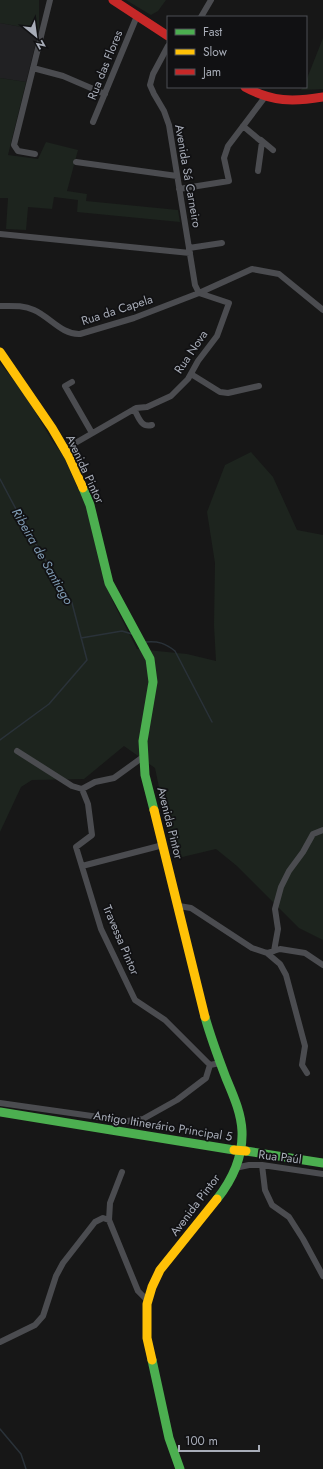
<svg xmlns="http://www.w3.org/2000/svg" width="323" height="1469" viewBox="0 0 323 1469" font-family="Jost,sans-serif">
<rect width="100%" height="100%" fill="#171717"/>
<path fill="#212123" d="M0 23 39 30 26 82 0 78Z"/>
<path fill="#1d241e" d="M0 0H39V30L0 23Z
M126 0H166L158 11 151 15Z
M323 38V89L301 90 303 87H306V81Z
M0 78 26 82 8 155 38 159 46 142 78 150 67 191 87 194 86 201 178 210 180 222 77 212 78 200 54 197 52 209 28 207 26 230 6 229 8 198H0Z
M0 363 24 393 53 442 63 455 87 509 101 570 113 602 137 649 187 654 216 661 214 625 215 563 207 512 225 465 251 452 273 477 297 530 323 535V940L299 928 237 866 216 849 174 859 155 768 124 746 84 779 32 780 21 787 0 832Z"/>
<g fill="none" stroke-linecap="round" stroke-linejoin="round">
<path stroke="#2a3239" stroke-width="1.5" d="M0 479 26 528 72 603 87 660 49 704 0 740
M81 638 122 631 132 634
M146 642C158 641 165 643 175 651L212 722
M0 1429 21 1454 26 1469"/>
<path stroke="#4b4c50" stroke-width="6" d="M201 17 211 0
M168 46 153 74 150 85 154 94 164 111 169 125 195 285 199 293
M33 68 63 76 105 94
M93 122 137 16
M243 126 262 142 258 171
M261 140 273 150
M35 154 18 151 14 145 50 0
M76 162 177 176
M179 189 229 181 224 158 228 146 265 97
M0 234 190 253
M189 248 222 243
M0 306C12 306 23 305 34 310 50 317 62 335 80 334L134 318 199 293 252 269 279 274 323 310
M191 374 220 392 228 393 259 386
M72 382 65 386 92 433
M134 409C139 418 141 428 152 425
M65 449 136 408 147 407 171 396 188 379 198 361 217 336 229 303 199 293
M17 751 72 786 82 789 95 782 114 778 143 757
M82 789 88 804 92 835 76 847 101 929 135 1000 165 1020 210 1065 220 1063
M82 866 163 845
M179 906 191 908 252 948 267 953 280 949 305 953 323 965
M274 951 278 929 275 909 281 887 289 871 303 852 313 834 323 830
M267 953 280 964 286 975 305 1046 302 1065 307 1073
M0 1103 127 1121 143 1119 177 1100 206 1078 210 1065
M262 1165 265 1190 272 1205 289 1217 303 1239 323 1276
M235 1168 249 1165H262L323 1174
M109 1220 110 1203 122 1172
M0 1342 35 1325 43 1316 56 1276 63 1263 95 1222 103 1218 109 1220 138 1291 148 1301"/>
<path stroke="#4caf50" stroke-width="9" d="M83 488 90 505 109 583 150 659 153 682 143 741 145 775 154 810
M205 1017C211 1038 218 1057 226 1078 233 1095 241 1112 242 1131 243 1156 232 1180 217 1199
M0 1112 234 1150
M246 1151 323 1163
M152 1360 169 1438 180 1469"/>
<path stroke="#ffc107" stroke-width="9" d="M0 352 52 428 69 457 83 488
M154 810 205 1017
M152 1360 147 1338V1304L152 1287 160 1270 217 1199"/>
<path stroke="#c62828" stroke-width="9" d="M113 0 168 36
M245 87C272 102 293 102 323 97"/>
<path stroke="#ffc107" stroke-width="9" d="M234 1150 246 1151"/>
</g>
<g text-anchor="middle" stroke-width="3.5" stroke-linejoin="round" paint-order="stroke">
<g font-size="12" fill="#a8adb8" stroke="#111113">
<text transform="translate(105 65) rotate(-68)" y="4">Rua das Flores</text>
<text transform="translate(188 176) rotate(80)" y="4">Avenida Sá Carneiro</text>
<text transform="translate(117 310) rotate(-18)" y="4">Rua da Capela</text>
<text transform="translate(191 352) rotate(-56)" y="4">Rua Nova</text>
<text transform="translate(85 469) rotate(65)" y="4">Avenida Pintor</text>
<text transform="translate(170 823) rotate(76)" y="4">Avenida Pintor</text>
<text transform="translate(121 940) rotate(67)" y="4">Travessa Pintor</text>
<text transform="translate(163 1126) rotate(9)" y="4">Antigo Itinerário Principal 5</text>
<text transform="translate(280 1157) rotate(7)" y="4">Rua Paúl</text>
<text transform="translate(195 1205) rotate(-53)" y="4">Avenida Pintor</text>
</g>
<g font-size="13" font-style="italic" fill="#7f9bb3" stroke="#111113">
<text transform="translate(43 556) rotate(60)" y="5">Ribeira de Santiago</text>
</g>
</g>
<rect x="167" y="16" width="140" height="72" fill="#111113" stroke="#4d4f55"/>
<rect x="175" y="29" width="20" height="6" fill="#4caf50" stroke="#4d4f55"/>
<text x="203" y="36" font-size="12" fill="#a8adb8">Fast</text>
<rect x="175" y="49" width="20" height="6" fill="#ffc107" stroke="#4d4f55"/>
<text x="203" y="56" font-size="12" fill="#a8adb8">Slow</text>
<rect x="175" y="69" width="20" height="6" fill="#c62828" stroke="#4d4f55"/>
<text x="203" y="76" font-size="12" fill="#a8adb8">Jam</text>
<g transform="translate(36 36) rotate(151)" stroke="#111113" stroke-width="3" paint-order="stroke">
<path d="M0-3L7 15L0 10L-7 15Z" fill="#a8adb8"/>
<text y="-6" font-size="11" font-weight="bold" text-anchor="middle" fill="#a8adb8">N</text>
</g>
<path d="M179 1445v6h80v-6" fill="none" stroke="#a8adb8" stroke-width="2"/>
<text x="185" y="1445" font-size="12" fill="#a8adb8" stroke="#111113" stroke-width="3" paint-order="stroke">100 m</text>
</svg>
